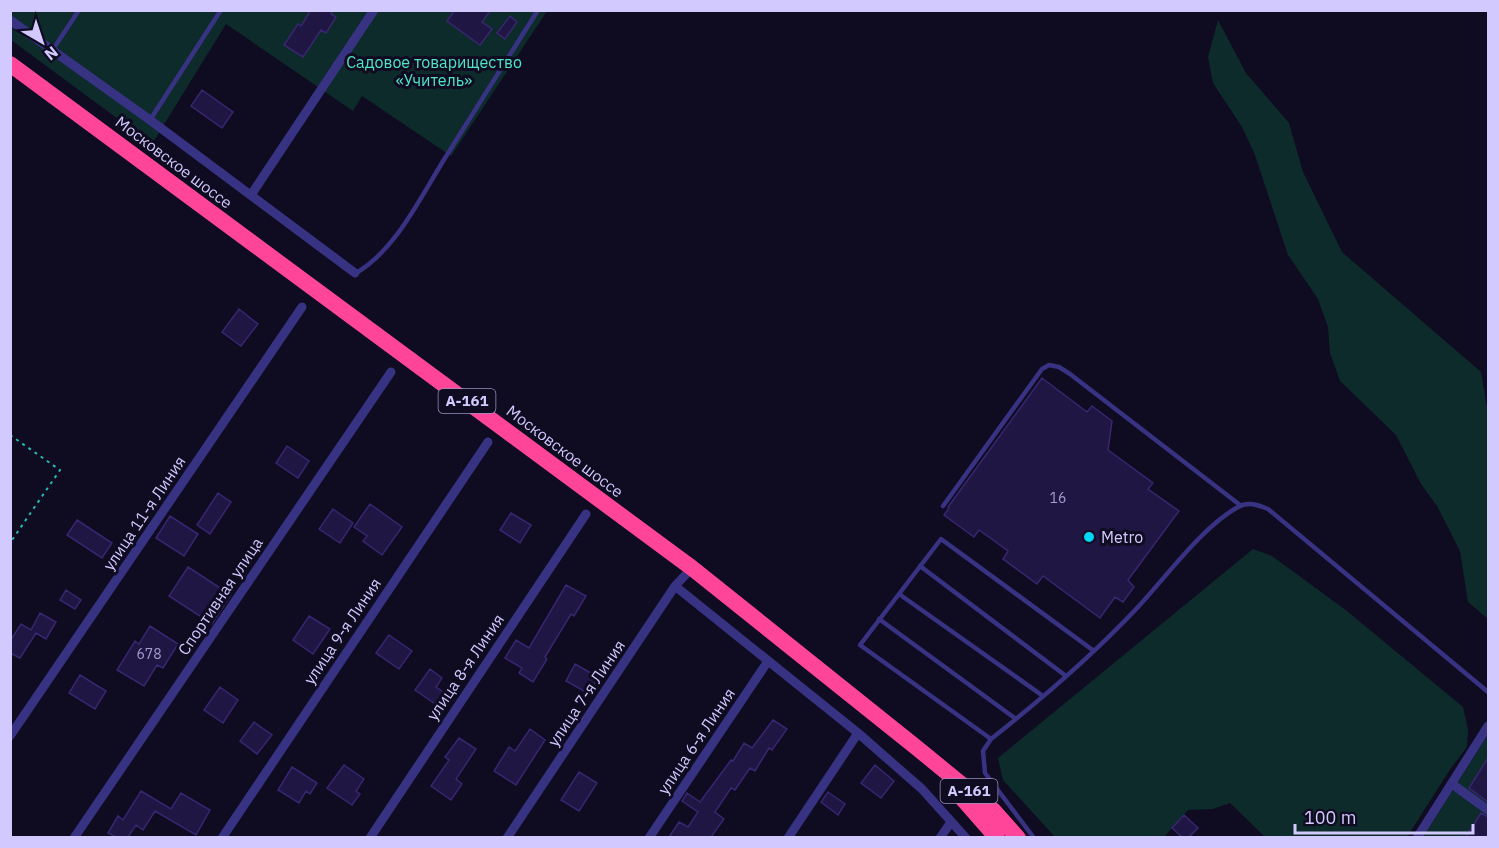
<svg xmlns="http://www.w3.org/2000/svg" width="1499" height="848" viewBox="0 0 1499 848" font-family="'IBM Plex Sans',sans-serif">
<rect width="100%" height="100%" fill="#0f0b20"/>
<path fill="#0e2b2b" d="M11 11H547L451 156 362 96 353 111 226 24 152 144 11 40Z
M1218 20 1246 73 1289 123 1303 172 1342 252 1481 372 1488 413V619L1468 602 1460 551 1437 506 1421 484 1396 435 1340 381 1330 353 1328 327 1318 299 1288 255 1255 155 1242 127 1213 83 1208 57Z
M1253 549 1272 556 1347 611 1463 707 1468 729 1467 747 1451 768 1407 837H1265L1230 803 1213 809 1188 810 1164 837H1055L1003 780 998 758Z
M1488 735V837H1423Z"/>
<path fill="#201643" stroke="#372670" stroke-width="1.5" d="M311 10H333L331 14 336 17 326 33 321 30 303 57 284 45 298 24 301 26Z
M455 10H491L482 22 492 29 480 45 447 21Z
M510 16 517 22 505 39 497 33Z
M202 90 233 112 222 128 191 106Z
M239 309 258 324 241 346 222 332Z
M1042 378 1087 412 1092 406 1112 421 1108 450 1153 483 1148 489 1179 511 1128 580 1134 587 1123 602 1115 597 1100 618 1043 576 1037 584 1003 559 1008 551 979 530 974 537 944 515 949 508 948 507Z
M287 446 309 461 298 478 276 463Z
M218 493 231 502 210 534 197 525Z
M370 504 402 527 382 555 363 541 367 536 354 527Z
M333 509 353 523 340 543 319 529Z
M511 513 531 525 520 543 500 530Z
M170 516 198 534 184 556 156 538Z
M77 520 112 543 102 558 67 535Z
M188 567 231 595 212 624 169 596Z
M566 585 586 596 574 616 571 614 545 657 547 659 533 682 519 673 522 668 505 658 516 640 529 648Z
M66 590 81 600 75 609 60 600Z
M40 613 56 622 46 639 36 633 20 658 10 653V641L21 624 31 630Z
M309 616 330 629 313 654 293 640Z
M150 626 178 644 163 668 157 665 144 686 117 670 135 641 139 644Z
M389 635 412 651 399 669 376 653Z
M575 664 598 677 589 694 566 681Z
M430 669 442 678 436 687 449 696 441 708 415 690Z
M80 675 106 691 95 709 69 693Z
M220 687 238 700 223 723 204 710Z
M773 720 787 729 772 750 769 748 755 771 750 768 735 790 731 788 715 812 724 819 711 837H669L679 822 688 827 698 812 682 801 687 793 700 802 731 760 733 761 744 743 752 748Z
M254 722 272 735 257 754 240 741Z
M530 729 545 740 516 785 494 771 509 747 515 751Z
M459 738 476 749 456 779 462 784 451 800 431 786 449 760 445 757Z
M1488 758V802L1469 788Z
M344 765 364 779 356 791 360 794 352 805 327 788Z
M875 765 894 781 881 798 861 783Z
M292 767 317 783 310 794 306 791 299 803 278 790Z
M579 772 597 783 579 811 561 800Z
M141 791 171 809 181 793 210 810 196 835 155 811 143 830 136 825 128 837H116L108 833 118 816 123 820Z
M828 792 845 804 838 815 821 802Z
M1481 813 1488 817V837H1466Z
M1184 815 1198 828 1189 837H1182L1172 828Z"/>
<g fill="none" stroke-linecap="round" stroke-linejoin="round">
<path stroke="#25b9b4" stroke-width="2" stroke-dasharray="3 4.5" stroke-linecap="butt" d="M10 435 60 470 10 543"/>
<path stroke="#383283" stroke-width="4.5" d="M52 51 79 10
M150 120 221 10
M356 273C396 250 421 196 445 158 476 109 507 60 538 10
M943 506 1042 369 1049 365 1059 367 1070 374 1240 505
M920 566 1066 676
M899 594 1043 696
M879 619 1016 719
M991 739 860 645 941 539 1094 651
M1034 838 985 773 983 751 991 739C1043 698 1093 655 1138 607 1166 577 1203 526 1238 507 1248 501 1258 505 1268 509L1488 692"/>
<path stroke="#383283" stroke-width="9" d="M10 20 150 120 355 273
M251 195 374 10
M675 586 858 733 922 789 966 838
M10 736 302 307
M1452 784 1488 810
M74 838 391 372
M222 838 488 442
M370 838 586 514
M507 838 675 586 692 568
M649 838 768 661
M788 838 858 733
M940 838 951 822
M1417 838 1488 726"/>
<path stroke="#ff4599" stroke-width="16" d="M10 64 692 568 917 748 994 811 1018 838
M954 789 997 838"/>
</g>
<circle fill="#00d6f5" stroke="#0f0b20" stroke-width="2" cx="1089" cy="537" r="6"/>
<g text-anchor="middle" stroke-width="6" stroke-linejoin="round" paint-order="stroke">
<g font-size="14" fill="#a69dd0">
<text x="1058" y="503">16</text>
<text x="149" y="659">678</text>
</g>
<g fill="#0f0b20" stroke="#9891bc" stroke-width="1.5">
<rect x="438.5" y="389" width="57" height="24" rx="4.5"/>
<rect x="940.5" y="779" width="57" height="24" rx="4.5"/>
</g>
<g font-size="15" font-weight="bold" fill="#d2caff">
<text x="467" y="406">А-161</text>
<text x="969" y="796">А-161</text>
</g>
<g font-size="16" fill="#4ee7c5" stroke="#0f0b20">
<text x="434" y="68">Садовое товарищество<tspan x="434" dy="18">«Учитель»</tspan></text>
</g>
<g font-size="16" fill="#d2caff" stroke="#0f0b20">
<text transform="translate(174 162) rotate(37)" y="6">Московское шоссе</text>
<text transform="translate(565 451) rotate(37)" y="6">Московское шоссе</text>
<text transform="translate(144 513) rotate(-56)" y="6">улица 11-я Линия</text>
<text transform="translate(220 596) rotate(-56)" y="6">Спортивная улица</text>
<text transform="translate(342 631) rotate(-56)" y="6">улица 9-я Линия</text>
<text transform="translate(465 667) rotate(-56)" y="6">улица 8-я Линия</text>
<text transform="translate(586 693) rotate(-56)" y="6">улица 7-я Линия</text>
<text transform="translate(696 741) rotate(-56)" y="6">улица 6-я Линия</text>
</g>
<g font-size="16" fill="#d2caff" stroke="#0f0b20" text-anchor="start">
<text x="1101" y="543">Metro</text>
</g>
</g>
<rect width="1499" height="848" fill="none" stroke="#d2caff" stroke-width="24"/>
<g transform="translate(42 42) rotate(141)" stroke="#0f0b20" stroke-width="4.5" paint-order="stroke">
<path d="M0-4.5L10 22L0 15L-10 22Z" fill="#d2caff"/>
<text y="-9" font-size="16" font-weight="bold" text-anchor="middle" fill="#d2caff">N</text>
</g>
<path d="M1295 824v9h178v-9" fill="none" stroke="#d2caff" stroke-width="3"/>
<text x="1304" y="824" font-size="18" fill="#d2caff" stroke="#0f0b20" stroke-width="4.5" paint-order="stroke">100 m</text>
</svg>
